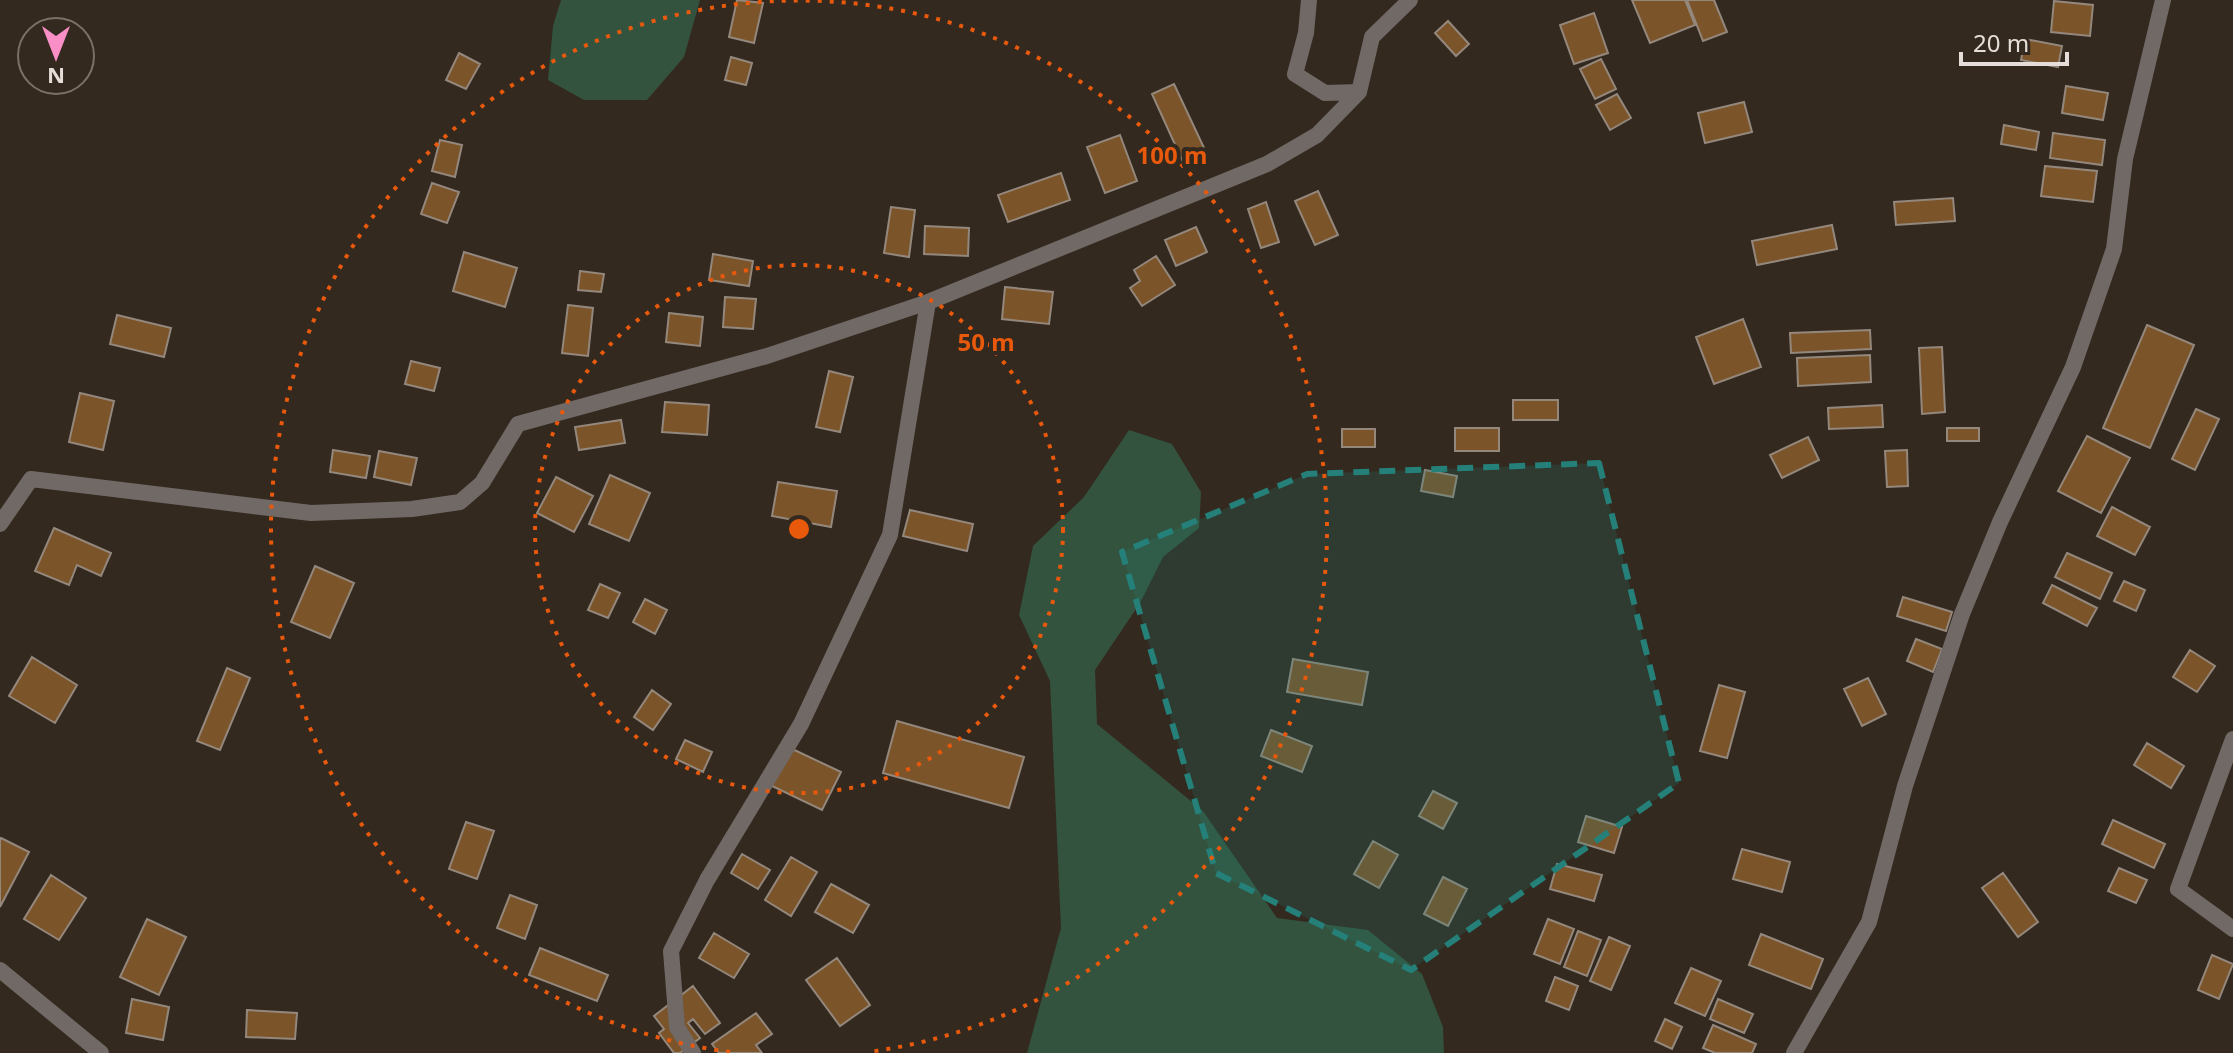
<svg xmlns="http://www.w3.org/2000/svg" width="2233" height="1053" viewBox="0 0 2233 1053" font-family="'Noto Sans',sans-serif">
<rect width="100%" height="100%" fill="#33291f"/>
<path fill="#34533f" d="M561 0H700L684 57 647 100H584L548 80 553 26Z
M1129 430 1172 444 1201 492 1199 528 1163 557 1140 603 1095 670 1097 724 1203 811 1277 918 1368 930 1422 974 1443 1027 1444 1053H1027L1061 928 1050 681 1019 615 1033 546 1084 497Z"/>
<path fill="#7b542a" stroke="#94877c" stroke-width="2" d="M737 0 763 3 754 43 729 37Z
M1632 0H1685L1695 25 1650 43Z
M1687 0H1714L1727 32 1703 41Z
M2054 1 2093 5 2090 36 2051 32Z
M1594 13 1608 53 1574 64 1560 25Z
M1448 21 1469 44 1456 56 1435 33Z
M2025 39 2062 46 2058 67 2021 60Z
M459 53 480 64 466 89 446 80Z
M731 57 752 63 746 85 725 80Z
M1601 59 1616 89 1595 99 1580 69Z
M1174 84 1205 150 1182 160 1152 94Z
M2066 86 2108 93 2103 120 2062 113Z
M1617 94 1631 118 1610 130 1596 105Z
M1744 102 1752 132 1705 143 1698 113Z
M2004 125 2039 132 2036 150 2001 144Z
M2053 133 2105 140 2102 165 2050 158Z
M1120 135 1137 181 1105 193 1087 147Z
M440 140 462 145 455 177 432 171Z
M2045 166 2097 171 2093 202 2041 196Z
M1061 173 1070 200 1008 222 998 195Z
M432 183 459 192 447 223 421 214Z
M1318 191 1338 235 1315 245 1295 201Z
M1953 198 1955 221 1896 225 1894 202Z
M1266 202 1279 242 1261 248 1248 209Z
M891 207 915 210 909 257 884 253Z
M1832 225 1837 249 1757 265 1752 241Z
M925 226 969 228 968 256 924 254Z
M1196 227 1207 252 1176 266 1165 240Z
M464 252 517 268 505 307 453 291Z
M713 254 753 261 749 286 709 280Z
M1156 256 1175 285 1142 306 1130 288 1140 281 1134 270Z
M580 271 604 274 601 292 578 290Z
M1005 287 1053 292 1049 324 1002 319Z
M725 297 756 299 753 329 723 327Z
M568 305 593 308 588 356 562 353Z
M669 313 703 317 700 346 666 342Z
M117 315 171 328 164 357 110 344Z
M1743 319 1761 367 1714 384 1696 337Z
M2147 325 2194 345 2150 448 2103 428Z
M1870 330 1871 349 1791 353 1790 333Z
M1942 347 1945 412 1922 414 1919 348Z
M1870 355 1871 382 1798 386 1797 358Z
M411 361 440 368 434 391 405 384Z
M829 371 853 377 840 432 816 427Z
M80 393 114 401 103 450 69 442Z
M1513 400H1558V420H1513Z
M665 402 709 405 707 435 662 432Z
M1882 405 1883 427 1829 429 1828 408Z
M2196 409 2219 419 2195 470 2172 459Z
M621 420 625 443 579 450 575 427Z
M1455 428H1499V451H1455Z
M1947 428H1979V441H1947Z
M1342 429H1375V447H1342Z
M2087 436 2130 458 2101 513 2058 491Z
M1808 437 1819 460 1782 478 1770 455Z
M333 450 370 456 366 478 330 472Z
M1907 450 1908 486 1887 487 1885 451Z
M379 451 417 458 411 485 374 477Z
M1425 470 1457 476 1453 497 1421 491Z
M610 475 650 493 629 541 589 524Z
M556 477 593 496 574 532 537 513Z
M778 482 837 491 831 527 772 516Z
M2112 507 2150 527 2135 555 2097 536Z
M910 510 973 524 967 551 903 536Z
M54 528 111 553 101 576 77 565 69 585 35 571Z
M2067 553 2112 573 2100 599 2055 577Z
M315 566 354 583 330 638 291 622Z
M2124 581 2145 590 2136 611 2114 601Z
M600 584 620 593 608 618 588 610Z
M2052 585 2097 608 2087 626 2043 603Z
M1903 597 1952 612 1946 631 1897 616Z
M645 599 667 610 655 634 633 622Z
M1916 639 1942 649 1933 672 1907 661Z
M2190 650 2215 666 2197 692 2173 677Z
M32 657 77 685 55 723 9 696Z
M1293 659 1368 672 1362 705 1287 692Z
M227 668 250 678 220 750 197 741Z
M1868 678 1886 714 1862 726 1844 689Z
M1719 685 1745 692 1727 758 1700 751Z
M652 690 671 704 653 730 634 717Z
M897 721 1024 757 1009 808 883 773Z
M1271 730 1312 746 1302 772 1261 756Z
M685 740 712 752 703 772 676 759Z
M2147 743 2184 766 2171 788 2134 765Z
M788 747 841 772 822 810 770 785Z
M1433 791 1457 803 1443 829 1419 816Z
M1586 816 1622 827 1614 853 1578 842Z
M2113 820 2165 844 2154 868 2102 844Z
M466 822 494 831 477 879 449 869Z
M1 838 29 852 0 907V839Z
M1373 841 1398 855 1379 888 1354 874Z
M1742 849 1790 862 1782 892 1733 879Z
M742 854 770 870 758 889 731 873Z
M791 857 817 872 791 916 765 900Z
M1557 864 1602 875 1594 901 1550 889Z
M2119 868 2147 880 2136 903 2108 891Z
M2003 873 2038 922 2018 937 1982 888Z
M51 875 86 898 59 940 24 919Z
M1443 877 1467 889 1448 926 1424 914Z
M831 884 869 905 853 933 815 912Z
M510 895 537 905 525 939 497 928Z
M147 919 186 937 159 995 120 977Z
M1548 919 1574 929 1560 964 1534 954Z
M1578 931 1601 940 1587 976 1564 967Z
M714 933 749 954 734 978 699 958Z
M1761 934 1823 959 1811 989 1749 965Z
M1609 937 1630 946 1611 990 1590 981Z
M540 948 608 975 597 1001 529 975Z
M2212 955 2233 964 2219 999 2198 990Z
M837 958 870 1005 840 1026 806 980Z
M1691 968 1721 981 1705 1016 1675 1003Z
M1555 977 1578 986 1569 1010 1546 1001Z
M693 986 720 1023 705 1034 693 1019 688 1023 700 1038 680 1053H674L659 1033 664 1029 654 1016Z
M132 999 169 1007 163 1040 126 1033Z
M1718 999 1753 1014 1744 1033 1710 1019Z
M247 1010 297 1013 295 1039 246 1037Z
M756 1013 772 1034 756 1045 762 1053H719L712 1044Z
M1665 1019 1682 1027 1672 1049 1655 1041Z
M1713 1025 1756 1044 1752 1053H1715L1703 1048Z"/>
<g fill="none" stroke-linecap="round" stroke-linejoin="round">
<path stroke="#706966" stroke-width="16" d="M1309 0 1306 33 1295 74 1325 93 1359 92
M0 524 31 479 311 513 412 509 460 502 482 483 518 424 767 356 928 302 1267 164 1317 135 1359 92 1372 37 1410 0
M2233 739 2178 889 2233 929
M0 970 101 1053
M693 1053 677 1027 671 951 707 880 801 724 890 535 928 302
M1794 1053 1869 922 1905 786 1962 614 2000 522 2073 367 2114 249 2125 159 2163 0"/>
</g>
<path fill="#248079" fill-opacity="0.2" stroke="#248079" stroke-width="6" stroke-dasharray="16 10" stroke-linejoin="round" d="M1599 463 1679 783 1411 970 1216 873 1122 552 1307 474Z"/>
<g fill="none" stroke="#e8590c" stroke-width="4" stroke-dasharray="4 8">
<circle cx="799" cy="529" r="264"/>
<path d="M730 1052A528 528 0 1 1 868 1052"/>
</g>
<circle cx="799" cy="529" r="12" fill="#e8590c" stroke="#33291f" stroke-width="4"/>
<g font-size="24" text-anchor="middle" font-weight="bold" fill="#e8590c" stroke="#33291f" stroke-width="8" stroke-linejoin="round" paint-order="stroke">
<text x="1172" y="164">100 m</text>
<text x="986" y="351">50 m</text>
</g>
<g transform="translate(56 56) rotate(180)"><circle r="38" fill="#33291f" stroke="#7a7169" stroke-width="2"/>
<path d="M0-6L14 30L0 20L-14 30Z" fill="#fa8fc7"/>
<text y="-12" font-size="22" font-weight="bold" text-anchor="middle" fill="#e5ded8">N</text>
</g>
<path d="M1961 52v12h106v-12" fill="none" stroke="#e5ded8" stroke-width="4"/>
<text x="1973" y="52" font-size="24" fill="#e5ded8" stroke="#33291f" stroke-width="6" paint-order="stroke">20 m</text>
</svg>
